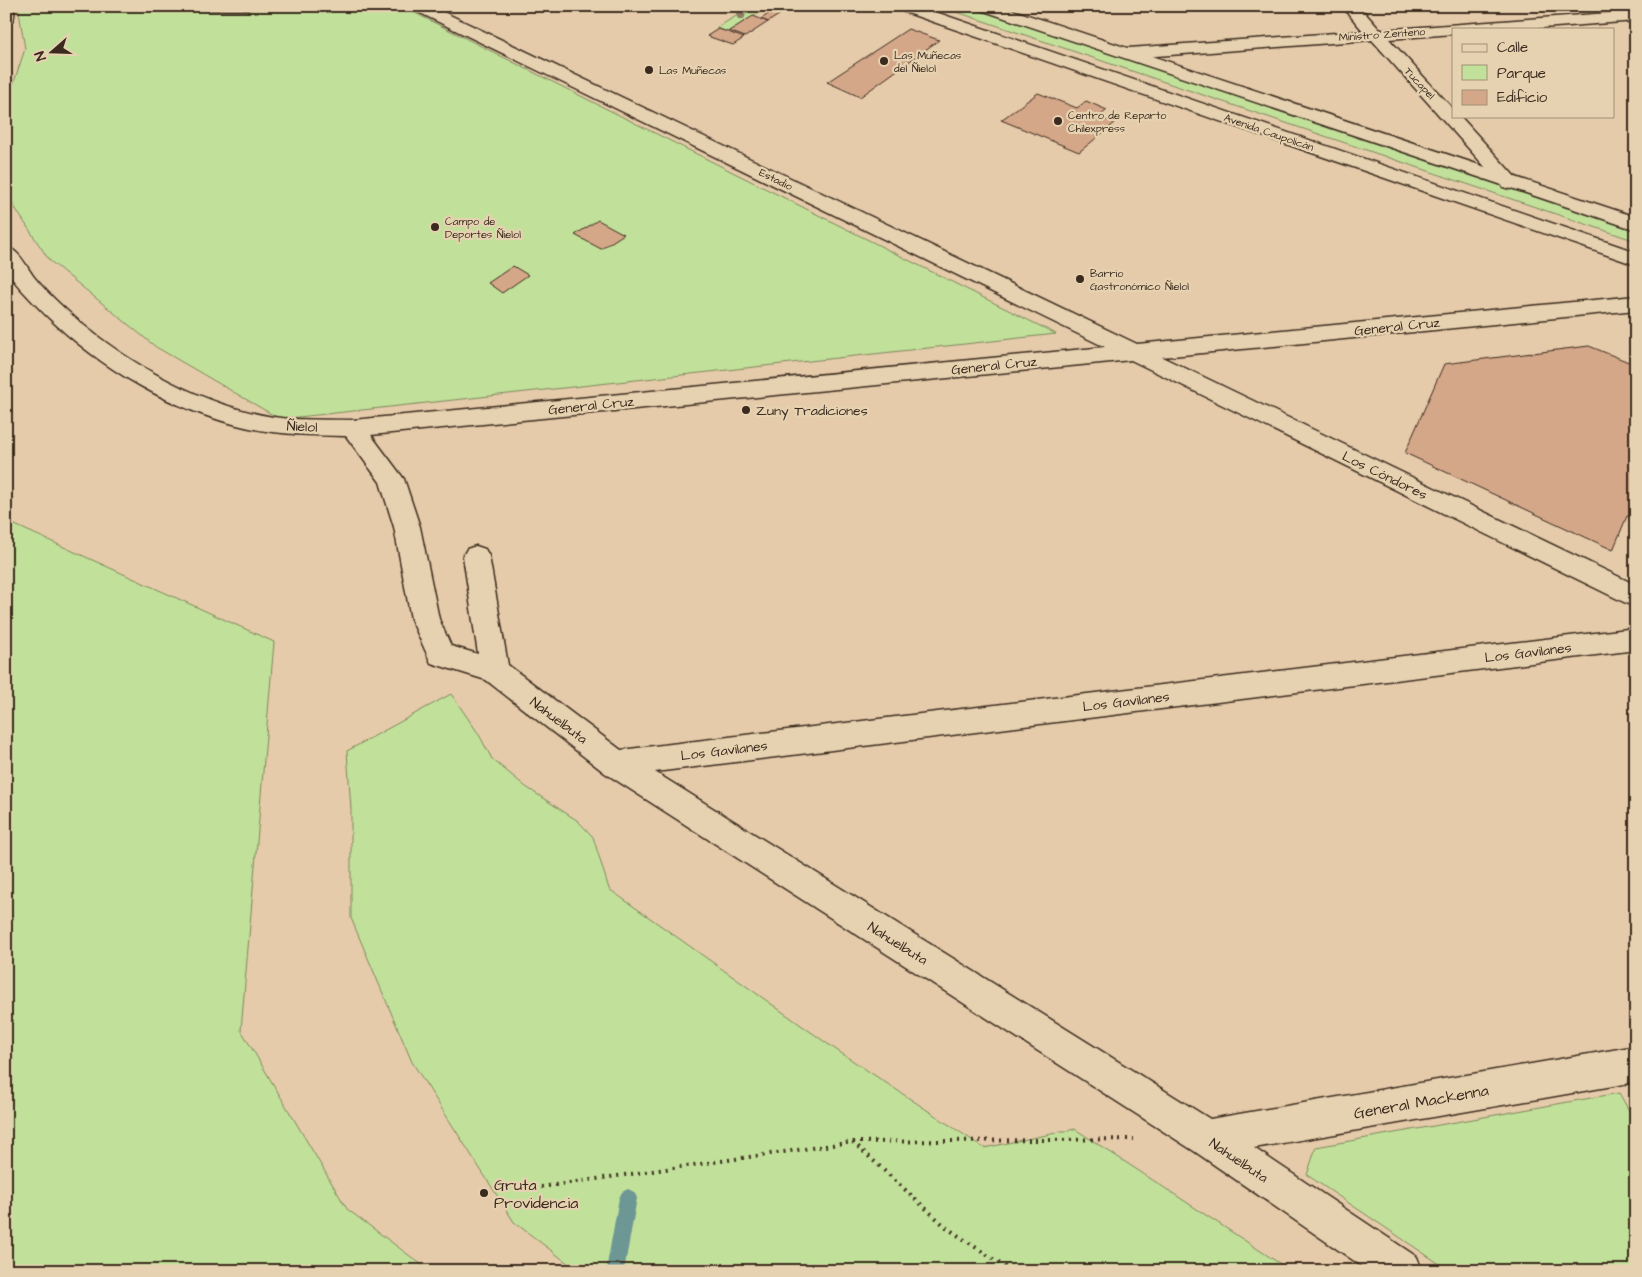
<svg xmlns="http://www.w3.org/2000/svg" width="1642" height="1277" viewBox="0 0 1642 1277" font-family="'Architects Daughter',sans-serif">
<rect width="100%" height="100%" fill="#e5cbaa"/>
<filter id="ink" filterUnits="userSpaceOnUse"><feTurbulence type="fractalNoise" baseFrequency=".02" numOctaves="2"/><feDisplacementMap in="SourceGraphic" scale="10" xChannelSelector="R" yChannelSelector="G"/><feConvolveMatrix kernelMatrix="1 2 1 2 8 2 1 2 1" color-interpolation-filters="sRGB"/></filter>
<g filter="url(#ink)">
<path fill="#c1e19a" stroke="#7e865c" d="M18 6H401L1056 334 280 419 156 347 49 260 6 194V153L8 152 6 106 25 49Z
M753 6 769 7 728 32 716 28Z
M939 6H969L1636 227V241Z
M6 521 274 642 241 1030 347 1209 430 1271H6Z
M451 694 478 733 492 759 526 787 578 821 593 837 609 889 832 1047 984 1148 1075 1129 1291 1271H578L514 1222 412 1062 351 918V809L347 751Z
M1619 1093 1636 1123V1271H1450L1307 1175 1316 1147Z"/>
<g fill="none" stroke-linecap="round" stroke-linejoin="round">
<path fill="#6d9795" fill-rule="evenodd" d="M628 1189 634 1192 637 1198 625 1265 622 1271H610L607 1265 619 1198 622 1192Z"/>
</g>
<path fill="#d5a789" stroke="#3b2a1e" d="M780 6H793L768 22 761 19Z
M753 16 768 22 745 37 729 31Z
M718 29 728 32 744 38 733 45 707 36Z
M908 29 939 40 860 97 827 82Z
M1038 93 1077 108 1086 101 1107 110 1099 117 1115 123 1079 152 1001 120Z
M598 220 624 234 601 249 575 235Z
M513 266 528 275 502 293 488 283Z
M1589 346 1636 365V519L1627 516 1613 550 1405 453 1444 364Z"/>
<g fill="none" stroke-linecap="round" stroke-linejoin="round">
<g stroke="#3b2a1e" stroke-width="4">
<path id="lane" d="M204 6H253L248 9H209Z"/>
</g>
<g stroke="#3b2a1e" stroke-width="3">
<path id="street" d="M6 6 12 7C15 11 15 17 12 21L6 23Z
M410 6H431L1137 344 1636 296V310L1162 357 1636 585V608L1131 360 371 435 404 479 420 527 439 619 451 646 478 654 463 556 467 549 476 546 485 549 489 556 508 665 621 750 1636 628V650L655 772 1210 1119 1636 1046V1082L1254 1148 1417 1257 1422 1271H1369L1194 1151 605 773 486 680 431 663 411 619 394 527 380 482 346 436C309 435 274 435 237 425 161 406 87 359 34 303 25 293 13 282 7 270 4 265 6 254 6 248 7 248 13 249 13 250 22 256 28 269 34 277 43 288 53 298 63 307 120 360 197 404 273 417 299 421 327 419 353 420L1105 347 412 9Z
M1342 6H1359L1380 30 1636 11V21L1529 29H1453V34L1389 39 1453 109V116H1460L1517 179 1520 183 1517 187 1510 189 1503 187 1372 40 1129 58 1123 57 1120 53 1123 49 1129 48 1363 31Z"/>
</g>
<g stroke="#3b2a1e" stroke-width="3">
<path id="primary" d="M894 6H918L1636 252V265L896 9Z
M976 6H1001L1636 217V230L978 9Z"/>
</g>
<path stroke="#3b2a1e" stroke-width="4" stroke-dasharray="2 5" stroke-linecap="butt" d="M853 1142 1134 1139
M541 1187 853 1142 947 1228 1011 1271"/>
<use href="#lane" fill="#e6d2b0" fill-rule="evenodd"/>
<use href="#street" fill="#e6d2b0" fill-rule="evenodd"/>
<use href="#primary" fill="#e6d2b0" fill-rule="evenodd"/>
</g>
<circle fill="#8f7c64" cx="741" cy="15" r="4.5"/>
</g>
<g fill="#3b2a1e" stroke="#e6d2b0" stroke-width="2">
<circle cx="884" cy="61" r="5"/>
<circle cx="649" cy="70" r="5"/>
<circle cx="1058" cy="121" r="5"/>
<circle cx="435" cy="227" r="5"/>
<circle cx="1080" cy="279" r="5"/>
<circle cx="746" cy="410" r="5"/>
<circle cx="484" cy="1193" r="5"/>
</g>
<g text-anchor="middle" stroke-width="4.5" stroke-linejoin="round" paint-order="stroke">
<g font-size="11" fill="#3b2a1e" stroke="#e6d2b0">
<text transform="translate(1382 34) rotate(-4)" y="4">Ministro Zenteno</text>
<text transform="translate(1420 83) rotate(47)" y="4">Tucapel</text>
<text transform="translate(1269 132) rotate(19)" y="4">Avenida Caupolicán</text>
<text transform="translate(776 179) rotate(26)" y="4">Estadio</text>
</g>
<g font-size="11" fill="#3b2a1e" stroke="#e6d2b0" text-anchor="start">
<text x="894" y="59">Las Muñecas<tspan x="894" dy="13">del Ñielol</tspan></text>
<text x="659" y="74">Las Muñecas</text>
<text x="1068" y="119">Centro de Reparto<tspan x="1068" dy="13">Chilexpress</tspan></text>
<text x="445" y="225">Campo de<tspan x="445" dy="13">Deportes Ñielol</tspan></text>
<text x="1090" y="277">Barrio<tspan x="1090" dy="13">Gastronómico Ñielol</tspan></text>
</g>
<g font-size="14" fill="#3b2a1e" stroke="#e6d2b0">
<text transform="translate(1397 326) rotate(-6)" y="5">General Cruz</text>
<text transform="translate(994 365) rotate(-6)" y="5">General Cruz</text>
<text transform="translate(591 405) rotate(-6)" y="5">General Cruz</text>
<text transform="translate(302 426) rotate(3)" y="5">Ñielol</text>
<text transform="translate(1385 475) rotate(26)" y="5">Los Cóndores</text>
<text transform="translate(1528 652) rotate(-7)" y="5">Los Gavilanes</text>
<text transform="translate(1126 701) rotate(-7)" y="5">Los Gavilanes</text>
<text transform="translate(559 720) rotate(37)" y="5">Nahuelbuta</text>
<text transform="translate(724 750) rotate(-7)" y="5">Los Gavilanes</text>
<text transform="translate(898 943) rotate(32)" y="5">Nahuelbuta</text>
<text transform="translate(1239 1160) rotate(34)" y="5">Nahuelbuta</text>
</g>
<g font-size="14" fill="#3b2a1e" stroke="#e6d2b0" text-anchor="start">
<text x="756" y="415">Zuny Tradiciones</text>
</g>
<g font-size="16" fill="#3b2a1e" stroke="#e6d2b0">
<text transform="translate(1421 1101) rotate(-10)" y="6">General Mackenna</text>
</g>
<g font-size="16" fill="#3b2a1e" stroke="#e6d2b0" text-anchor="start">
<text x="494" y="1190">Gruta<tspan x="494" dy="18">Providencia</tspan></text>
</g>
</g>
<rect width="1642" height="1277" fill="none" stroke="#e6d2b0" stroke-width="25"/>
<rect x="12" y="12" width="1617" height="1252" fill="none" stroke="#3b2a1e" stroke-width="2" filter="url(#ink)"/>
<rect x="1452" y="28" width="162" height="90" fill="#e6d2b0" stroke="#a28f76"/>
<rect x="1462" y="44" width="25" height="8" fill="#e6d2b0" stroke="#a28f76"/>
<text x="1497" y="52" font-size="15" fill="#3b2a1e">Calle</text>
<rect x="1462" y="65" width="25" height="15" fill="#c1e19a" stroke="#a28f76"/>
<text x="1497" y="78" font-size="15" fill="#3b2a1e">Parque</text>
<rect x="1462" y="90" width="25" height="15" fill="#d5a789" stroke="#a28f76"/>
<text x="1497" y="102" font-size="15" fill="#3b2a1e">Edificio</text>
<g transform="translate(52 52) rotate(250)" stroke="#e6d2b0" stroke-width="4" paint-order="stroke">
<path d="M0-4L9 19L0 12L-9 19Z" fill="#3b2a1e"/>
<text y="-8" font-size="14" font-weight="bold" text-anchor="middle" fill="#3b2a1e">N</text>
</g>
</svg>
